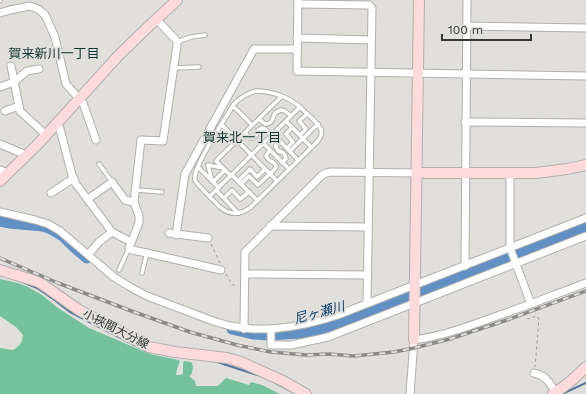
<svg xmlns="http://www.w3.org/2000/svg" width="586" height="394" font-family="'Work Sans','Noto Sans JP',sans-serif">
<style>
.forest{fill:#73c29d}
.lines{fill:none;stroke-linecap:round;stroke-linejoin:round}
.stream{stroke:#54759a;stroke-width:2}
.river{stroke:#6190c5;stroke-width:11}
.lane-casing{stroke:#b0afab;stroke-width:5.5}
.street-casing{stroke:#b0afab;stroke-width:9}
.secondary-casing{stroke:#b0afab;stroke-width:12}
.path{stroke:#9a9996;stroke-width:1;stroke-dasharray:3 3;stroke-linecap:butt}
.lane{stroke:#fff;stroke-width:3.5}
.street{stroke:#fff;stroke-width:7}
.secondary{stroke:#fddbdd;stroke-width:10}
.rail-casing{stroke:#8b8a88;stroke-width:3.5}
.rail{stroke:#e0dfdb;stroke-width:2;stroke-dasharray:6;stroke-linecap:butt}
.labels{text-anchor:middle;stroke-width:4;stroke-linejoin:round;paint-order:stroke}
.street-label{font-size:12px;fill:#363635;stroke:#e0dfdb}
.neighbourhood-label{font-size:13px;fill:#143735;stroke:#e0dfdb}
.water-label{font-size:13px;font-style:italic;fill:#04396a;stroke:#e0dfdb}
</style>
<rect width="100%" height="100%" fill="#e0dfdb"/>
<path class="forest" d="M 0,279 L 18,283 L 28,287 L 42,295 L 58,308 L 89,328 L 150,354 L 178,360 L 180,361 L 177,369 L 176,375 L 180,375 L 183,374 L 183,364 L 184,361 L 191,362 C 194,366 193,370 191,375 L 189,376 L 195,381 L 196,386 L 218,386 L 226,378 L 249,385 L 251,382 L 262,385 L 280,394 L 0,394 L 0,348 L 13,350 C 20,346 22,343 23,335 L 16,327 L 0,316 Z"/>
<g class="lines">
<g class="stream">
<polyline points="25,283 37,288 53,299 70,312 146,351"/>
<polyline points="214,361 257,375"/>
<polyline points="276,383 296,394"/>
<polyline points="562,394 586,383"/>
</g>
<g class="river">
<polyline points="0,221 9,223 43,226 53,230 63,236 74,247 87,258"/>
<polyline points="232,329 253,334 268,335 300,333 320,329 352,318 586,228"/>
</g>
<g class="lane-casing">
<g id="lane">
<polyline points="0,1 0,0"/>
<polyline points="177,42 191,37 205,35"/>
<polyline points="174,68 199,67"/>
<path d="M 256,91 C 271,91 289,97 300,107 C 304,111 308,115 312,118 C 320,127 326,131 317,142 L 251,207 C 240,215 231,216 220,207 C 215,202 198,186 195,180 C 191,169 227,116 234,104 C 240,98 248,93 256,91 Z"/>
<polyline points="233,106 252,125"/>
<path d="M 259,119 L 265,124 C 273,124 272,119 275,113 L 281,110 L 285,111 L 291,116"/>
<polyline points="286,121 311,147"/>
<polyline points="221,124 277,181"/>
<polyline points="245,133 250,138 253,138 256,136 258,130 262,128 265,129 272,135"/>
<polyline points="273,134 298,160"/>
<polyline points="300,135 306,129 299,121 307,114"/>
<polyline points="280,141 276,145 276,147 278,151 282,152 285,155 286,159 282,163"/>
<polyline points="263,143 289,169"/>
<polyline points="287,148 293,142 286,134 292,128"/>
<polyline points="290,151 318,124"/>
<polyline points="99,164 112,182"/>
<polyline points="198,167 219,188"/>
<polyline points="232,175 257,200"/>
<polyline points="231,176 216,161 281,97"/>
<polyline points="212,181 208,165 223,168"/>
<polyline points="238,181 250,169 257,177 265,169"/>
<polyline points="213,182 225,170"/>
<path d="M 241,184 L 249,176 L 258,185 L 275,169 L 276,166 C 275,162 272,162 269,160 L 266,156 L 267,154 L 270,150"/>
<polyline points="136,190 162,192"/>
<polyline points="216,190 238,213"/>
<polyline points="210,196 300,107"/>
<polyline points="224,198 232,190 240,199 249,192"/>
<polyline points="119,270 129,248"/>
<polyline points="142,273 147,253"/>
</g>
</g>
<g class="street-casing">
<g id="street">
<polyline points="298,0 297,71 586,76"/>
<polyline points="298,4 369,5 372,8 367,303"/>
<polyline points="0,13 10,10 30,6 38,9 45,15 55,37 66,84 83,103 96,140"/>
<polyline points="156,19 176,40 177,42 177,45 163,141 141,140 134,202 139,216 139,223 129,248 132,250 147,253 221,270"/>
<polyline points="466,26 586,28"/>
<polyline points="297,38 371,40"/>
<polyline points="11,66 20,111 46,135"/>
<polyline points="0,87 14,82 27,71 39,69"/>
<polyline points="5,111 19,106"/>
<polyline points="465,122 586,123"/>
<polyline points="56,125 60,129 72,175 76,184 112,232 131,242"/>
<polyline points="0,144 26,155"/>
<polyline points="0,170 8,173"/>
<polyline points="510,173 510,248 531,304"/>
<polyline points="51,193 74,178"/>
<polyline points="88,199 112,182 125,200 134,202"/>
<polyline points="0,212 35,220 48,224 60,231 114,277 130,287 147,296 213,321 230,326 252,329 271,329"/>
<path d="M 586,218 L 338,315 C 315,323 296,327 271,329 L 271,345 L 291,345 L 328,337 L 586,236"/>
<polyline points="270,226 368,227"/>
<polyline points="169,233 208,238"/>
<polyline points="176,235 185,174 254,49 297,49"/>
<polyline points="88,255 99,242 112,232"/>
<polyline points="465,266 467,0"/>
<polyline points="245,274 367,275"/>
<polyline points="244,329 245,252 322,175 326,173 331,172 417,173"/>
<path d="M 534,373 C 547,376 550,383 556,394"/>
<path d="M 410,394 L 414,340 C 443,336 470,326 497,316 C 527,306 556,294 586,283"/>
</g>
</g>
<g class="secondary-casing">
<g id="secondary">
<polyline points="417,173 536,173 567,169 586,165"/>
<polyline points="0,181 39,143 119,55 149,26 177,0"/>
<polyline points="0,270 39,282 79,310 149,347 175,352 227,358 241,362 283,381 306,394"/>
<polyline points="414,340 419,0"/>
<polyline points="553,394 570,382 586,367"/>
</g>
</g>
<g class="path">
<polyline points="211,244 220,263"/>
<polyline points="226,274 232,284 233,285 238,286"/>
<polyline points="524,313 528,319 537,316 539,319 535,367"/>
</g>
<use href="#lane" class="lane"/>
<use href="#street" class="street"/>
<use href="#secondary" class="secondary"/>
<g class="rail-casing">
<polyline id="rail" points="0,258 58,283 134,312 190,332 237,345 271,352 306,355 329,354 354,356 394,352 414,348 450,339 504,321 586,291"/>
</g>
<use href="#rail" class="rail"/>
</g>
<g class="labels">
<g class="street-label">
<text transform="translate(116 329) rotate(27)" y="4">小挾間大分線</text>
</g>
<g class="neighbourhood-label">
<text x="54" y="58">賀来新川一丁目</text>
<text x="242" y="142">賀来北一丁目</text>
</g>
<g class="water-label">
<text transform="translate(319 312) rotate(-15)" y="5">尼ヶ瀬川</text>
</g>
</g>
<path d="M442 34v6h89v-6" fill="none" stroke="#363635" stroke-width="2"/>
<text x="448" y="34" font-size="12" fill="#363635" stroke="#e0dfdb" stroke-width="3" paint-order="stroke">100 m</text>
</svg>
